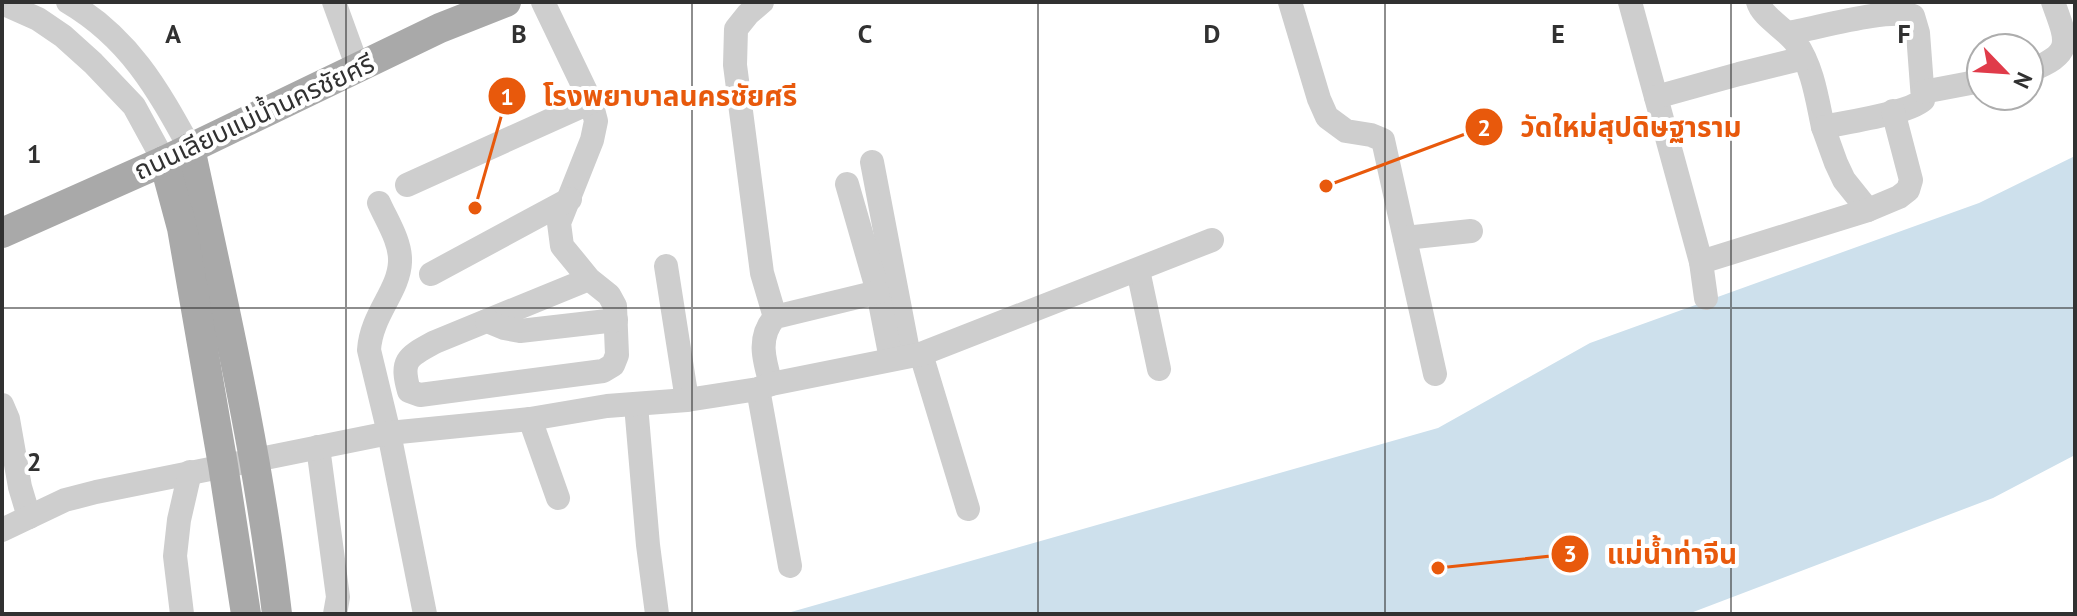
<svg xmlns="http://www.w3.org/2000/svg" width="2077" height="616" font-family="'PT Sans','Noto Sans Thai',sans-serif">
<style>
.water{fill:#cde0ec}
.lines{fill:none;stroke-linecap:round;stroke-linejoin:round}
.minor{stroke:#cecece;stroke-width:24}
.major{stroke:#a9a9a9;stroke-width:30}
.grid{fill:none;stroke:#313131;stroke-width:2;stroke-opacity:0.55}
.labels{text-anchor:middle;stroke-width:8;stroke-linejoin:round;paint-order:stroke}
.street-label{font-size:26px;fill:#313131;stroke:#fff}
.grid-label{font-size:26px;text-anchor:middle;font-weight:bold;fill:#313131;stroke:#fff;stroke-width:8;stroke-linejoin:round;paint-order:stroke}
.leader{fill:none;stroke:#e8590c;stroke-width:3}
.callout-dot{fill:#e8590c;stroke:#fff;stroke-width:3}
.mark-label{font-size:24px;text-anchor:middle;font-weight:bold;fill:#fff}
.callout-label{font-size:28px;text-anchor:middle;font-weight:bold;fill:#e8590c;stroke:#fff;stroke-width:8;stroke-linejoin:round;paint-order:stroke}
</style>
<rect width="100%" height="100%" fill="#fff"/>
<polygon class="water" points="2075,156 2075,455 1993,498 1688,614 784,614 1438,428 1590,343 1979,203"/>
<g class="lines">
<g class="minor">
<path d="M 68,2 C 129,38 157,88 190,148"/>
<polyline points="334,2 358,68"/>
<path d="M 543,2 L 591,102 L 596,121 L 592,140 L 559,223 L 562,246 L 589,279 L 609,295 L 615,306 L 617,355 L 613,365 L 603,371 L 420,395 L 409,391 C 400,359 408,357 435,342 L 589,279"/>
<polyline points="762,2 748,14 736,29 735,65 762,273 775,317"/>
<polyline points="1290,2 1319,99 1327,117 1346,131 1371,135 1383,140 1435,374"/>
<polyline points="1630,2 1701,262 1706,298"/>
<path d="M 1758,2 C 1762,17 1786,29 1796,43 C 1813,68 1817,99 1823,127 C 1846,122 1907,114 1923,100 L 1918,33 L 1913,16 C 1888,7 1818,28 1788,33"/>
<polyline points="2,3 38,19 63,36 93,63 134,106 164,161"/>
<path d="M 2029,71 C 2074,53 2068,43 2053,2"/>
<polyline points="1923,92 1981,81"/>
<polyline points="1656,97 1739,74 1804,58"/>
<polyline points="1823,127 1836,163 1844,180 1868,210"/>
<polyline points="872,162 909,356"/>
<polyline points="847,184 878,292 891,359"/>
<polyline points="407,185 591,102"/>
<path d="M 379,203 C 387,221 401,242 400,262 C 399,291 371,315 369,350 L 389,433 L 425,614"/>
<polyline points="1405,238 1471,231"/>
<polyline points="1701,262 1868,210 1899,197 1908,190 1911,180 1893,111"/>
<polyline points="666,266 687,400"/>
<polyline points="1138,270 1159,369"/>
<polyline points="431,274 570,199"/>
<polyline points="487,321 504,328 520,331 616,320"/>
<polyline points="921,354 968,509"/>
<path d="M 771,384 C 764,360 757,337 775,317 L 878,292"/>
<polyline points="758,389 790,566"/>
<polyline points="2,405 8,419 20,487 29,517"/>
<polyline points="636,405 648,545 657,614"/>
<polyline points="530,419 558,498"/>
<polyline points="318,447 338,597 335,614"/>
<polyline points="2,530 65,500 96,492 389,433 530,419 607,406 687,400 758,389 771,384 921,354 1212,240"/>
<polyline points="182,614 175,556 179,520 190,472"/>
</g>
<g class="major">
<path d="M 190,148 C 223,302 259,457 277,614"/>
<polyline points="164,161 182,228 223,465 246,614"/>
<polyline points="2,233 164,161 440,28 506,2"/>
</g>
</g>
<path class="grid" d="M 346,2 L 346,614M 692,2 L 692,614M 1038,2 L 1038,614M 1385,2 L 1385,614M 1731,2 L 1731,614M 2,308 L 2075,308"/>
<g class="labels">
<g class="street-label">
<text transform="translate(254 117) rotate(-25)" y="9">ถนนเลียบแม่น้ำนครชัยศรี</text>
</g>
</g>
<g class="grid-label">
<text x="173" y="43">A</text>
<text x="519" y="43">B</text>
<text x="865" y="43">C</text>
<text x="1212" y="43">D</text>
<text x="1558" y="43">E</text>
<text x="1904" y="43">F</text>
<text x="34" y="163">1</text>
<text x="34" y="471">2</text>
</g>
<path class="leader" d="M475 208L507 96M1326 186L1484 127M1438 568L1570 554"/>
<g class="callout-dot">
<circle cx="475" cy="208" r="8"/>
<circle cx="1326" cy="186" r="8"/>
<circle cx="1438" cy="568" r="8"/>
<circle cx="507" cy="96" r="20"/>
<circle cx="1484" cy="127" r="20"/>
<circle cx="1570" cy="554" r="20"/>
</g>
<g class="mark-label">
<text x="507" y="105">1</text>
<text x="1484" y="136">2</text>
<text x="1570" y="562">3</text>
</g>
<g class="callout-label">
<text x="670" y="106">โรงพยาบาลนครชัยศรี</text>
<text x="1631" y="137">วัดใหม่สุปดิษฐาราม</text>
<text x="1672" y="564">แม่น้ำท่าจีน</text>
</g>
<rect width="2077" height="616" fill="none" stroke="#313131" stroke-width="8"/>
<g transform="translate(2005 72) rotate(115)"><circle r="38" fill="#ffffff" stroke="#adadad" stroke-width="2"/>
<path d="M0-6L14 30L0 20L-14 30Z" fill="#e03b4a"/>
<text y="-12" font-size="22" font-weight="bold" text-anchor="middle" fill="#313131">N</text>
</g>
</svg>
